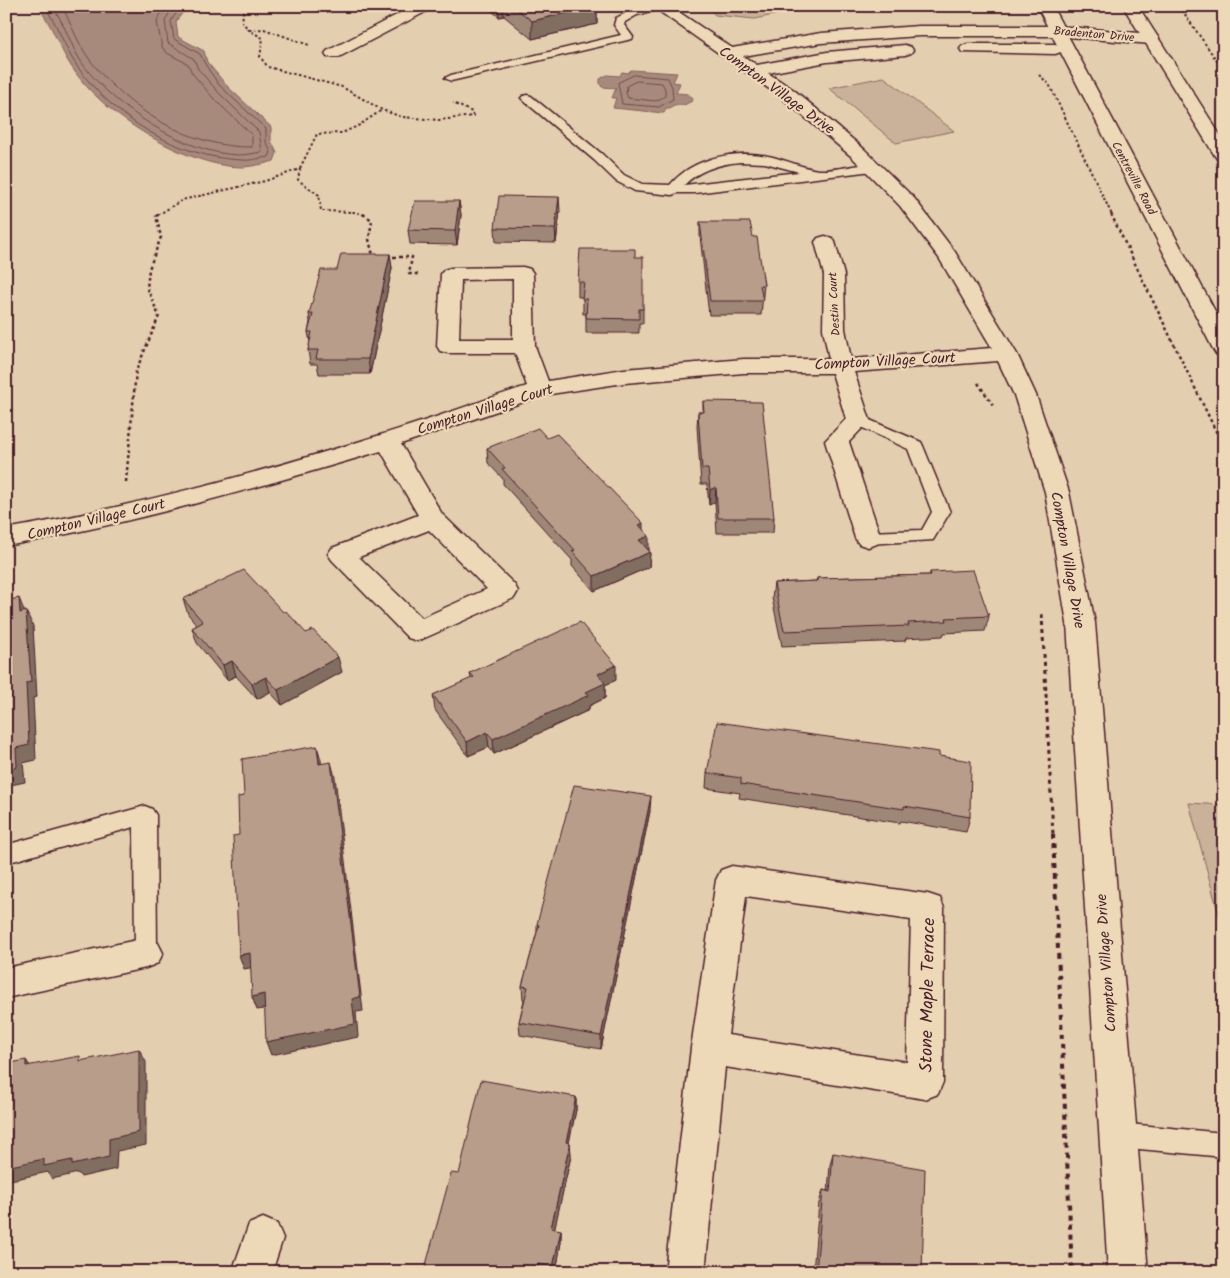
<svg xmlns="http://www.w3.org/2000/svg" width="1230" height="1278" font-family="Kalam,sans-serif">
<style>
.green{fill:#cab199;stroke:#8a6862}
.water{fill:#a88a7c;stroke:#825f5c}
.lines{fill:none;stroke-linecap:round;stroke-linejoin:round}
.shore{stroke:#704a4b;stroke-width:1}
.lane-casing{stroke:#4a1f2b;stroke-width:3}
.street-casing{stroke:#4a1f2b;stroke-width:3}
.highway-casing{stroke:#4a1f2b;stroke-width:3}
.path-far3{stroke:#4a1f2b;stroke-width:2;stroke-dasharray:2.5 2.5;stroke-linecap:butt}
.path-far2{stroke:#4a1f2b;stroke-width:2.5;stroke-dasharray:3 3;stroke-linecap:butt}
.path-far1{stroke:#4a1f2b;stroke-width:3;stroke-dasharray:4 4;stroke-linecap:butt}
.path{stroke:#4a1f2b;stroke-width:4;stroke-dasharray:5 5;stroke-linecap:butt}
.lane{fill:#edd9b7;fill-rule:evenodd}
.street{fill:#edd9b7;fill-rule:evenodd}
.highway{fill:#edd9b7;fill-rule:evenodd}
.wall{fill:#9e8777;stroke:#4a1f2b}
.shaded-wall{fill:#816e61;stroke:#4a1f2b}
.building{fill:#b89d8a;stroke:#4a1f2b}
.labels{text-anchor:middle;stroke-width:4.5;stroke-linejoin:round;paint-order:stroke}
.far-street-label{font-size:12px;fill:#4a1f2b;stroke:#edd9b7}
.street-label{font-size:15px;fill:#4a1f2b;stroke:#edd9b7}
.near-street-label{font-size:18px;fill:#4a1f2b;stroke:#edd9b7}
</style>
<rect width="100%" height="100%" fill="#e3ceaf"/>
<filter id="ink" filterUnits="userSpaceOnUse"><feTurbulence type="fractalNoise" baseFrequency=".02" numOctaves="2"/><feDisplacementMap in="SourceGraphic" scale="10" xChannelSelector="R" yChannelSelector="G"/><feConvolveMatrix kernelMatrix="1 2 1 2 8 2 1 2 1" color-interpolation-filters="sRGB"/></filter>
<g filter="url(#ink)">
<g class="green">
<polygon points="707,6 800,6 801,9 755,19 715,15"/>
<polygon points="884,77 954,131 896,143 829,88"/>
<polygon points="1189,803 1224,805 1224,934"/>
</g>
<g class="water">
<path d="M 37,6 L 187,6 L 176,22 L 178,37 L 204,51 L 207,62 L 228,87 L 271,127 L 271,141 L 277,153 L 274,161 C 264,164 254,166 244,167 C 188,168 103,115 73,69 C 59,49 53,25 37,6 Z"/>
<polygon points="631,70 677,73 673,82 680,83 676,93 688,94 693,98 692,101 684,105 673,105 671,108 666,108 664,113 613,108 616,98 612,98 616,88 602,87 600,84 600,79 607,75 620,76 622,72 628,73"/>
</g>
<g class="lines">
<g class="shore">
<path d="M 44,6 C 58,24 64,47 77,66 C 113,118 179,158 242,160 C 251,161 260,158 269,157 L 271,152 L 266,142 L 266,129 L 219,85 L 205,64 L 200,54 L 174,39 L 171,21 L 181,6"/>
<path d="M 52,6 C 65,23 70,45 82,63 C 112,106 185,154 239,155 C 247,155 255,153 262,152 L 259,132 L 220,94 L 198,69 L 194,59 L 168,43 L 165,21 L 173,6"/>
<path d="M 62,6 C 71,24 78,44 90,60 C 127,109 190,148 252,147 L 252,135 L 214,99 L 192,73 L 188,64 L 167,53 L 162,47 L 157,22 L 164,6"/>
<polygon points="634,75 668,78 672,87 673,99 659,107 622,104 618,83"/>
<polygon points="637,81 662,83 665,89 665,96 656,101 628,98 626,93 627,86"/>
</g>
<g class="lane-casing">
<g id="lane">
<polygon points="650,6 665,7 664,9 637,15 625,22 624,25 633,37 632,39 451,81 445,78 451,75 621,35 614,25 616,18 630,11"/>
<path d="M 527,95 L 531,96 L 602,154 L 624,175 L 642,184 L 670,185 C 694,156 738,149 773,157 C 788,161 804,168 818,170 C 831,171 858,165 872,163 L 878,167 L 872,171 L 695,193 L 677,193 L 672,195 L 635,191 L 616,181 L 594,160 L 523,100 L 521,98 L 523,96 ZM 740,162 L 765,163 L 799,172 L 684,185 C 699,170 718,164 740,162 Z"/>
<polygon points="858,415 921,442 923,446 950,512 933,540 868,544 862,542 859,538 862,534 868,532 922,530 932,512 908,449 852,423 850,420 852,417"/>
<polygon points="145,806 152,809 156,815 157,953 154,960 146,963 138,960 135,953 134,827 6,863 6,845"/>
<polygon points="1118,1123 1224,1133 1224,1157 1118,1147 1109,1144 1105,1135 1109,1126"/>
</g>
</g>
<g class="street-casing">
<g id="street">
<polygon points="414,6 433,6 431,9 339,57 327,57 325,54 327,51"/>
<path d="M 652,6 L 670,6 L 732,48 L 821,33 L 919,26 L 1057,26 L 1151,34 L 1157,36 L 1159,39 L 1157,42 L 1151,44 L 1057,36 L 919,36 L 821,43 L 743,56 L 757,65 L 827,52 L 905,45 L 911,47 L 913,50 L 911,53 L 905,55 L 827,62 L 768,73 L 794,90 L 864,149 L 914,198 L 955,252 L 1017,354 L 1036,395 L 1069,492 L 1095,623 L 1148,1272 L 1108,1272 L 1067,623 L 1045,492 L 1014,395 L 998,361 L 854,372 L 870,420 L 849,442 L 881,538 L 877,544 L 868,547 L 859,544 L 855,538 L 825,441 L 846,419 L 832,373 L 744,373 L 624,383 L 544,395 L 401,444 L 442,514 L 514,584 L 518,591 L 514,598 L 418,641 L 408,638 L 332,560 L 328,554 L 332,548 L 418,515 L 381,451 C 257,488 133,523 6,546 L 6,529 C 132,507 255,474 377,436 C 427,421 477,402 527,386 L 515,353 L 448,353 L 440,351 L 437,346 L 441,274 L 444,270 L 451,268 L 523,267 L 530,269 L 533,273 L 535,346 L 548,381 L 624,369 L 744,359 L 829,359 L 823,329 L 824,275 L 815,242 L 818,238 L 825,236 L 832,238 L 835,242 L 844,275 L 845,329 L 851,359 L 992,348 L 939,258 L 900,206 L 852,157 L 782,98 ZM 513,279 L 513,339 L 459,339 L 461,280 ZM 429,530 L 487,589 L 422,618 L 359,557 Z"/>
<polygon points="968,44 1055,44 1061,46 1063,49 1061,52 1055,54 962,52 960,49 962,46"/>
<path d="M 732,866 L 928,894 L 940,898 L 944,908 L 943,1082 L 938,1094 L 925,1099 L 725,1067 L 705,1272 L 665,1272 L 691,1048 L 716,880 L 721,870 ZM 746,896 L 911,920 L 907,1062 L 728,1035 Z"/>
<polygon points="146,938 158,943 163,953 158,963 146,968 6,998 6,968"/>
<polygon points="263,1218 277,1224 283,1238 272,1272 232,1272 249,1224"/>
</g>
</g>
<g class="highway-casing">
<g id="highway">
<polygon points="1037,6 1052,6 1224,328 1224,356 1216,354 1213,349"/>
<polygon points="1123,6 1138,6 1224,141 1224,161 1218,160 1215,156"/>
</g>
</g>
<g class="path-far3">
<polyline points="244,6 242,22 250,31 263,38 260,57 268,67 342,87 382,110 402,117 439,120 473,116 472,112 453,103"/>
<polyline points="1179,6 1224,71"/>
<polyline points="249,30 264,29 309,45"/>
<polyline points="1039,75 1049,84 1112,215"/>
<polyline points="300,168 317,134 342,133 358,126 382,110"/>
<polyline points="158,215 182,200 265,181 300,169 298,180 319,195 321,211 354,212 365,215"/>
</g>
<g class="path-far2">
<polyline points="363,214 372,220 369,239 372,252 378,255"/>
<polyline points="1111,214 1224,448"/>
<polyline points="387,257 412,257 409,274 420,274"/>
<polyline points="978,383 993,405"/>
<polyline points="126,482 136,371 159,316 147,288 149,269 161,237 156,216 160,214"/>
</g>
<polyline class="path-far1" points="1042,614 1053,835"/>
<polyline class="path" points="1053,834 1072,1272"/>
<use href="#lane" class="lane"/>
<use href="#street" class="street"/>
<use href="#highway" class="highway"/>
</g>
<g class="wall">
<polygon points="486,6 597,6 597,24 532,39 504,16 499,17"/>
<polygon points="459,201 461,215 457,245 410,244 408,230"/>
<polygon points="560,211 556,243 496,242 495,228"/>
<polygon points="700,222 753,237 764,285 761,315 709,315 700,236"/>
<polygon points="390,254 392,268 370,374 319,374 317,364 310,364 308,350 310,342 308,332 310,322 309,314 337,270"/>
<polygon points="635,257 643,309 643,323 639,323 639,333 586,333 586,314 583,314 583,297 578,297 578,282"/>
<polygon points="703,401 774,518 773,533 717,533 715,502 709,505 707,484 701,484 697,426 698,412 703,412"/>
<polygon points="547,438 643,530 649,551 650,552 649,567 594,591 572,566 572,560 503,484 503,479 488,463 487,448"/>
<polygon points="930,572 989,616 985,631 944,633 943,636 906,638 905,641 782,646 772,598 774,583 816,581 817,578 930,575"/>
<polygon points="183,599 283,612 342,672 282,705 270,692 257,699 236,676 227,680 197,643 192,628 197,625 188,614"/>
<polygon points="470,673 616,680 605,685 605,698 589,706 589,710 494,754 489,747 468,756 435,710 433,695 471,679"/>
<polygon points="939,756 970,817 966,832 901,821 900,823 739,798 740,793 706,788 707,773"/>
<polygon points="650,811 601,1049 520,1035 519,1022 524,1000 523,999 522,986 537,932 537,924"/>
<polygon points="576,1097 576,1110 569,1143 570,1143 571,1156 554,1229 561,1230 561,1242 556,1272 424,1272 459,1174"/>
<polygon points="833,1153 922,1272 813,1272 819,1203 823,1190 828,1191 830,1165"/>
</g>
<g class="shaded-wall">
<polygon points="498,6 503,6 504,16 499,17"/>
<polygon points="597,6 597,24 532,39 532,21"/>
<polygon points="559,197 560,211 556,243 555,229"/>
<polygon points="459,201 461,215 457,245 455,231"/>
<polygon points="390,254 392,268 370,374 368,359"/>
<polygon points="716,487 715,502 709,505 710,490"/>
<polygon points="643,523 643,538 639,525"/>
<polygon points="649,536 649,551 639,540"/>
<polygon points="650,552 649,567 594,591 594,576"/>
<polygon points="19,598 25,613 20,613"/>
<polygon points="26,611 33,626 37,697 33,698 36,760 23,763 25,782 6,786 6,770 16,748 26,683"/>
<polygon points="338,657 342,672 282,705 278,690"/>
<polygon points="232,661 236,676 227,680 223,665"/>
<polygon points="616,665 616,680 605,685 605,698 589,706 589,710 494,754 493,739 586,692 598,674"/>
<polygon points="266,677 270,692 257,699 252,684"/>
<polygon points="487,732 489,747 468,756 467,742"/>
<polygon points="317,746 321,760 323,779 319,764"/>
<polygon points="331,762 335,777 363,1011 356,1012 358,1037 271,1055 266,1042"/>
<polygon points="651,796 650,811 601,1049 601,1036"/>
<polygon points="250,953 255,967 244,969 239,955"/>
<polygon points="264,994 269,1008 257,1010 252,997"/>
<polygon points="139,1049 146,1062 146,1145 117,1151 116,1169 81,1177 78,1173 52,1179 48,1172 6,1181 6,1167 109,1139"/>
<polygon points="26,1060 35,1073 26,1066"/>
<polygon points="576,1097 576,1110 566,1155 566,1142"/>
<polygon points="570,1143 571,1156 552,1240 551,1228"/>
<polygon points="561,1230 561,1242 556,1272 554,1272 553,1267"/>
<polygon points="538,1264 539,1272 536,1272"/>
</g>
<g class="building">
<polygon points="513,6 596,6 532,21"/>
<polygon points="499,196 559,197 555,229 495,228"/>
<polygon points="415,201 459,201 455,231 408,230"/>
<polygon points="700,222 750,222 753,237 757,237 764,285 760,285 763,301 710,301"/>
<polygon points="580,249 635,249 635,257 643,257 643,309 639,309 639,319 586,318 587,299 582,299 584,282 578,282"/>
<polygon points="341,254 390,254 368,359 316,359 318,350 308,350 312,332 308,332 313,314 309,314 321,270 337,270"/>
<polygon points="703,401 762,402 774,518 718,518 716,487 710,490 708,469 702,469 698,412 704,412"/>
<polygon points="538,428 547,438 557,434 643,523 639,525 649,536 639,540 650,552 594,576 572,551 575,550 502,469 505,468 487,448"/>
<polygon points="244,570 283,612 286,611 306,633 313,630 338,657 278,690 266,677 252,684 232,661 223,665 192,628 203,622 183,599"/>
<polygon points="973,570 989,616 946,618 947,621 908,623 909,626 784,631 774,583 817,581 817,578 931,575 930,572"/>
<polygon points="19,598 20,613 26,611 31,682 26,683 29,745 16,748 17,767 6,770 6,601"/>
<polygon points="580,622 616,665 598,674 605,683 586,692 589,695 493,739 487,732 467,742 433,695 474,677 470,673"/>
<polygon points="717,722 939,752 939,756 971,761 970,817 904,806 904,809 741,784 741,778 707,773"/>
<polygon points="317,746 319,764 331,762 360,997 352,999 355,1024 266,1042 264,994 252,997 250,953 239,955 233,836 239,835 238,797 244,796 242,759"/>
<polygon points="574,785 651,796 601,1036 519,1022 528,987 522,986 539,925 537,924"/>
<polygon points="139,1049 139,1132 109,1139 109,1157 72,1165 72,1160 44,1166 44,1159 6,1167 6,1064 26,1060 26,1066 80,1056 80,1061"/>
<polygon points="481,1080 576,1097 566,1142 570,1143 551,1228 561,1230 553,1267 538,1264 536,1272 424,1272 451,1173 459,1174"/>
<polygon points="833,1153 925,1169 922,1272 816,1272 823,1190 830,1192"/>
</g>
</g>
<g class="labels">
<g class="far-street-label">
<text transform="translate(1094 34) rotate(5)" y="4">Bradenton Drive</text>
<text transform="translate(1134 178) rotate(62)" y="4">Centreville Road</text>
<text transform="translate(834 304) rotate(-93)" y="4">Destin Court</text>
</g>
<g class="street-label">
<text transform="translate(777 90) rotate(36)" y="5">Compton Village Drive</text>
<text transform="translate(885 361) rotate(-3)" y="5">Compton Village Court</text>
<text transform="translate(485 409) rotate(-17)" y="5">Compton Village Court</text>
<text transform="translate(96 519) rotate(-13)" y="5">Compton Village Court</text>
<text transform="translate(1068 560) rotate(80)" y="5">Compton Village Drive</text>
<text transform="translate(1106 963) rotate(-94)" y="5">Compton Village Drive</text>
</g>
<g class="near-street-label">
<text transform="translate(927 995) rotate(-89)" y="6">Stone Maple Terrace</text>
</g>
</g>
<rect width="1230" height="1278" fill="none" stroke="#edd9b7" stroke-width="25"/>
<rect x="12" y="12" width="1205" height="1253" fill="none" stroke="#4a1f2b" stroke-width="2" filter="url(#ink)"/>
</svg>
